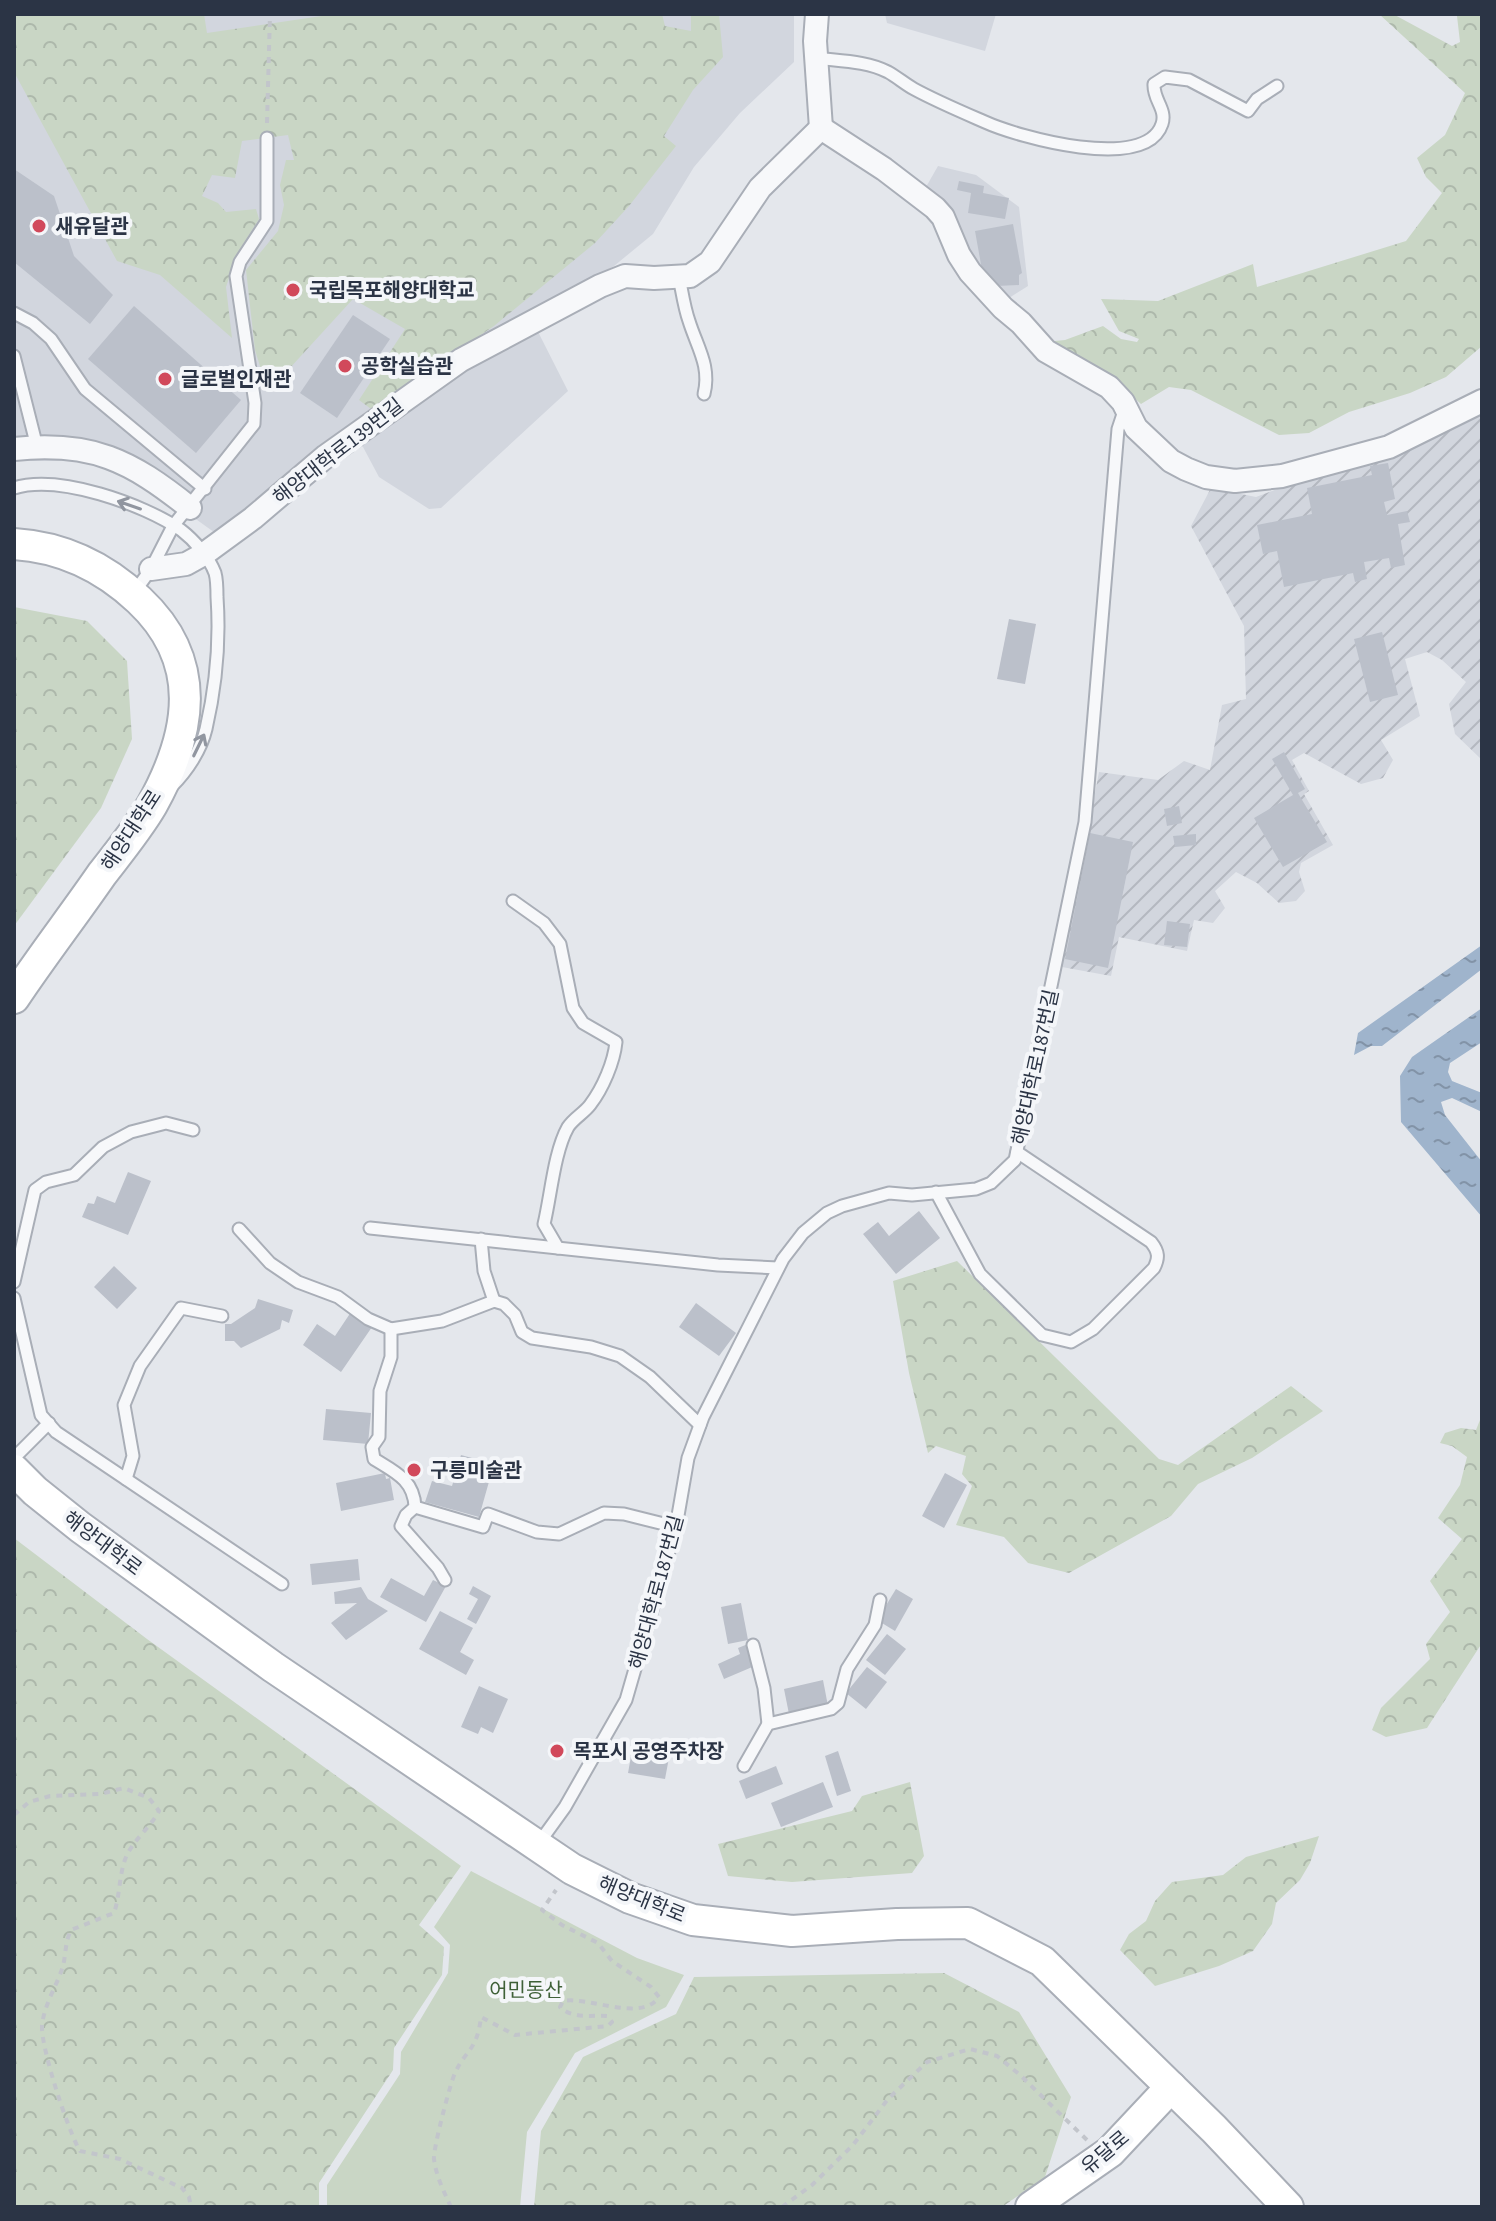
<svg xmlns="http://www.w3.org/2000/svg" width="1496" height="2221" font-family="'Source Sans 3','Noto Sans KR',sans-serif">
<style>
.built{fill:#d2d6de}
.industrial{fill:url(#industrial-furrows)}
.green{fill:#c9d6c5}
.forest{fill:url(#forest-crowns)}
.water{fill:url(#water-ripples)}
.building{fill:#bbc0ca}
.lines{fill:none;stroke-linecap:round;stroke-linejoin:round}
.lane-casing{stroke:#a9aeb7;stroke-width:15}
.street-casing{stroke:#a9aeb7;stroke-width:26}
.secondary-casing{stroke:#a9aeb7;stroke-width:34}
.path{stroke:#c2c5cb;stroke-width:4;stroke-dasharray:6 6;stroke-linecap:butt}
.lane{stroke:#f7f8fa;stroke-width:11}
.street{stroke:#f7f8fa;stroke-width:22}
.secondary{stroke:#fff;stroke-width:30}
.oneway{stroke:#9196a0}
.poi-dot{fill:#d1495b;stroke:#f4f6f9;stroke-width:3}
.labels{text-anchor:middle;stroke-width:8;stroke-linejoin:round;paint-order:stroke}
.poi-label{font-size:20px;font-weight:bold;fill:#2b3445;stroke:#f4f6f9;text-anchor:start}
.street-label{font-size:20px;fill:#2b3445;stroke:#f4f6f9}
.park-label{font-size:20px;fill:#3f6138;stroke:#f4f6f9}
</style>
<defs>
<pattern id="industrial-furrows" width="10" height="10" patternUnits="userSpaceOnUse" patternTransform="scale(2)"><rect width="10" height="10" fill="#d2d6de"/><path d="M-1 1l2-2M0 10L10 0M9 11l2-2" fill="none" stroke="#b4b8c0"/></pattern>
<pattern id="forest-crowns" width="20" height="18" patternUnits="userSpaceOnUse" patternTransform="scale(2)"><rect width="20" height="18" fill="#c9d6c5"/><path d="M2 6a3 3 0 1 1 6 0M12 15a3 3 0 1 1 6 0" fill="none" stroke="#adb8ab"/></pattern>
<pattern id="water-ripples" width="26" height="14" patternUnits="userSpaceOnUse" patternTransform="scale(2)"><rect width="26" height="14" fill="#9fb4cc"/><path d="M2 4q2-2 4 0t4 0M15 11q2-2 4 0t4 0" fill="none" stroke="#8293a7"/></pattern>
</defs>
<rect width="100%" height="100%" fill="#e4e7ec"/>
<g class="built">
<polygon points="14,14 794,14 794,62 740,113 694,167 653,234 614,266 529,314 568,391 441,508 429,509 379,477 363,447 342,433 218,535 154,489 104,461 14,461"/>
<polygon points="885,14 996,14 985,51 887,23"/>
<polygon points="938,166 976,175 1019,207 1028,286 1009,298 976,269 922,194"/>
</g>
<polygon class="industrial" points="1482,414 1482,760 1455,734 1449,704 1466,682 1442,660 1427,652 1405,659 1420,716 1381,740 1393,760 1383,778 1361,784 1304,753 1292,760 1309,791 1304,794 1333,845 1301,863 1299,872 1305,891 1296,901 1279,903 1257,883 1236,872 1215,891 1225,908 1213,923 1194,920 1187,951 1119,937 1111,976 1062,967 1099,772 1158,780 1184,761 1210,770 1222,705 1246,699 1244,626 1191,526 1211,488 1256,497 1469,417"/>
<polygon class="green" points="471,1871 637,1958 684,1975 666,2007 575,2053 527,2132 520,2207 327,2207 327,2185 400,2074 401,2052 448,1973 450,1945 434,1927"/>
<g class="forest">
<polygon points="14,14 204,14 207,33 335,14 662,14 665,26 691,31 691,14 719,14 723,57 693,90 664,136 676,146 629,206 595,243 494,326 371,409 359,400 405,329 353,299 268,392 255,350 246,270 278,231 284,205 280,185 286,160 294,160 288,135 242,141 235,178 212,175 202,196 218,203 226,212 256,209 259,219 237,254 226,287 232,338 160,275 117,261 14,72"/>
<polygon points="1379,14 1393,14 1452,46 1460,42 1457,16 1454,14 1482,14 1482,346 1446,377 1410,393 1349,412 1309,433 1279,435 1191,390 1169,387 1141,404 1123,388 1045,342 1065,340 1103,326 1121,339 1137,342 1139,339 1119,331 1101,299 1158,301 1253,264 1257,287 1406,241 1442,193 1426,177 1417,158 1445,135 1465,93"/>
<polygon points="14,607 87,621 127,661 132,739 101,808 14,926"/>
<polygon points="957,1261 1159,1459 1178,1465 1291,1386 1323,1411 1252,1458 1198,1484 1171,1516 1069,1573 1028,1563 1004,1537 956,1525 972,1486 962,1474 966,1456 936,1446 928,1453 909,1373 893,1281"/>
<polygon points="1482,1415 1482,1643 1427,1728 1386,1737 1372,1730 1381,1708 1430,1659 1426,1644 1450,1612 1430,1581 1462,1539 1438,1518 1460,1485 1467,1457 1452,1446 1440,1443 1445,1433 1461,1428 1476,1430"/>
<polygon points="14,1538 147,1639 461,1866 419,1925 444,1947 442,1975 394,2048 393,2070 319,2183 319,2207 14,2207"/>
<polygon points="910,1782 924,1856 912,1873 792,1882 728,1876 718,1844 852,1811 862,1796"/>
<polygon points="1319,1836 1310,1863 1300,1880 1276,1903 1272,1924 1253,1951 1219,1966 1155,1986 1120,1950 1129,1934 1146,1921 1155,1901 1172,1882 1223,1875 1246,1857"/>
<polygon points="944,1973 1019,2012 1071,2097 1045,2177 1002,2207 534,2207 541,2131 583,2057 676,2014 694,1977"/>
</g>
<g class="water">
<polygon points="1482,945 1482,969 1382,1046 1371,1046 1354,1055 1358,1033"/>
<polygon points="1482,1008 1482,1042 1450,1063 1448,1072 1452,1081 1482,1093 1482,1112 1452,1098 1441,1102 1445,1115 1482,1162 1482,1217 1401,1122 1400,1076 1412,1057"/>
</g>
<g class="building">
<polygon points="14,169 54,196 74,256 113,295 90,324 14,262"/>
<polygon points="959,181 984,186 983,193 1009,198 1005,219 968,213 971,193 957,190"/>
<polygon points="1013,224 1022,273 1019,275 1019,285 996,286 982,270 975,231"/>
<polygon points="134,306 241,400 196,453 88,359"/>
<polygon points="353,315 390,339 337,418 300,393"/>
<polygon points="1388,463 1395,499 1384,502 1387,515 1407,511 1410,522 1398,524 1405,565 1391,568 1389,558 1364,562 1367,579 1355,582 1353,573 1284,587 1277,551 1263,554 1257,525 1312,514 1307,488 1372,475 1370,466"/>
<polygon points="1009,619 1036,624 1025,684 997,679"/>
<polygon points="1382,632 1398,695 1370,702 1354,639"/>
<polygon points="1284,752 1305,789 1298,793 1327,842 1283,867 1254,818 1293,795 1272,759"/>
<polygon points="1179,806 1182,823 1167,826 1164,809"/>
<polygon points="1090,833 1133,842 1108,968 1065,959"/>
<polygon points="1196,834 1196,845 1175,847 1173,836"/>
<polygon points="1167,921 1190,924 1187,947 1164,945"/>
<polygon points="128,1172 151,1181 128,1235 82,1217 88,1203 94,1204 97,1196 115,1203"/>
<polygon points="919,1211 940,1238 896,1274 863,1234 878,1222 889,1236"/>
<polygon points="114,1266 137,1288 117,1309 94,1287"/>
<polygon points="258,1299 293,1310 289,1323 282,1320 280,1329 241,1348 234,1341 225,1341 225,1324 231,1324 255,1308"/>
<polygon points="696,1303 736,1333 719,1356 679,1327"/>
<polygon points="351,1312 372,1327 341,1372 303,1345 317,1324 335,1336"/>
<polygon points="326,1409 371,1413 368,1444 323,1440"/>
<polygon points="461,1455 494,1464 479,1517 425,1502 432,1481 452,1486"/>
<polygon points="385,1473 386,1479 390,1478 394,1500 341,1511 336,1483"/>
<polygon points="945,1473 967,1485 944,1528 922,1516"/>
<polygon points="358,1559 360,1580 312,1585 310,1564"/>
<polygon points="391,1578 424,1596 433,1580 446,1586 426,1622 380,1597"/>
<polygon points="473,1586 491,1596 476,1624 467,1619 478,1599 469,1594"/>
<polygon points="361,1587 368,1599 388,1611 346,1640 331,1623 357,1603 335,1604 334,1592"/>
<polygon points="896,1589 913,1599 895,1631 877,1620"/>
<polygon points="741,1603 748,1640 728,1644 721,1607"/>
<polygon points="440,1611 473,1628 460,1652 474,1660 466,1675 419,1649"/>
<polygon points="887,1634 906,1649 885,1675 866,1660"/>
<polygon points="748,1644 757,1665 724,1679 718,1664 740,1654 738,1648"/>
<polygon points="867,1667 887,1682 866,1709 846,1693"/>
<polygon points="823,1680 828,1706 789,1714 784,1689"/>
<polygon points="479,1686 508,1699 493,1733 481,1727 478,1734 461,1727"/>
<polygon points="634,1740 671,1747 665,1779 628,1773"/>
<polygon points="838,1751 851,1791 837,1796 825,1756"/>
<polygon points="776,1766 783,1784 746,1799 739,1781"/>
<polygon points="823,1782 833,1807 781,1827 771,1803"/>
</g>
<g class="lines">
<g class="lane-casing">
<g id="lane">
<path d="M 816,58 C 840,61 867,61 888,72 C 897,77 905,84 914,89 C 936,101 962,112 985,122 C 1018,137 1146,173 1162,124 C 1167,109 1153,100 1154,84 L 1165,77 L 1189,80 L 1248,111 L 1257,99 L 1277,86"/>
<path d="M 679,277 C 682,291 684,307 689,321 C 697,347 711,366 704,394"/>
<polyline points="14,313 33,323 51,339 85,389 205,489"/>
<polyline points="14,356 37,447"/>
<path d="M 14,488 C 59,474 143,504 181,530 C 194,540 209,557 215,573 C 217,580 217,589 217,597 C 220,640 216,686 206,729 C 201,750 187,771 172,786"/>
<polyline points="133,594 151,569 173,526 254,424 255,403 236,276 240,262 267,221 267,138"/>
<path d="M 513,901 L 544,923 L 560,944 L 573,1008 L 583,1023 L 616,1042 C 614,1062 603,1088 590,1105 C 584,1113 574,1118 568,1127 C 554,1152 551,1195 544,1224 L 558,1248"/>
<path d="M 936,1192 L 980,1274 L 1042,1335 L 1071,1342 L 1093,1329 L 1154,1268 C 1159,1258 1159,1252 1151,1242 L 1017,1152"/>
<polyline points="370,1228 718,1265 778,1268"/>
<polyline points="239,1229 270,1263 298,1282 338,1297 368,1319 391,1329 442,1321 494,1301 504,1304 515,1315 522,1332 532,1338 591,1347 620,1356 650,1377 700,1425"/>
<polyline points="481,1239 484,1271 494,1301"/>
<polyline points="14,1282 35,1190 46,1182 74,1175 103,1147 131,1132 166,1123 193,1130"/>
<polyline points="14,1298 41,1415 56,1432 282,1584"/>
<path d="M 391,1329 L 391,1357 L 380,1391 L 379,1437 L 372,1447 L 374,1459 C 395,1472 414,1480 415,1507 L 406,1515 L 401,1526 L 438,1568 L 445,1580"/>
<polyline points="14,1458 49,1423"/>
<polyline points="126,1479 133,1456 124,1405 140,1366 181,1308 222,1316"/>
<polyline points="415,1507 483,1527 488,1514 537,1532 559,1534 604,1513 624,1514 676,1527"/>
<polyline points="753,1645 764,1688 768,1724"/>
<polyline points="744,1766 768,1724 831,1709 838,1703 847,1669 875,1625 880,1600"/>
<polyline points="539,1843 565,1807 626,1700 676,1527 688,1458 703,1417 783,1259 803,1233 827,1213 842,1206 889,1193 912,1195 976,1189 991,1183 1015,1160 1085,822 1118,429 1125,408"/>
</g>
</g>
<g class="street-casing">
<g id="street">
<polyline points="817,14 815,41 821,128"/>
<polyline points="821,128 884,169 935,208 943,217 959,255 970,272 1003,308 1021,323 1046,351 1109,387 1123,402 1136,428 1171,461 1186,469 1206,477 1235,481 1282,476 1389,447 1482,401"/>
<path d="M 14,449 C 92,441 130,460 190,508"/>
<polyline points="151,569 186,564 204,554 253,518 326,456 461,360 600,286 625,276 654,278 690,276 710,262 760,188 821,128"/>
</g>
</g>
<g class="secondary-casing">
<g id="secondary">
<path d="M 14,544 C 62,547 104,567 139,600 C 204,661 192,733 152,805 C 138,829 119,852 102,874 C 73,916 42,956 14,998"/>
<polyline points="14,1470 35,1491 80,1527 273,1667 572,1869 630,1898 693,1920 792,1931 897,1924 968,1923 1042,1961 1214,2129 1288,2207"/>
<polyline points="1031,2207 1110,2152 1171,2087"/>
</g>
</g>
<g class="path">
<polyline points="267,123 270,14"/>
<path d="M 14,1815 L 29,1802 L 50,1796 L 100,1794 L 124,1788 L 149,1798 L 159,1811 C 150,1828 134,1839 126,1857 C 119,1874 120,1896 114,1913 L 71,1930 C 65,1942 66,1954 63,1966 C 57,1986 44,2004 42,2026 C 41,2048 68,2131 80,2151 L 120,2159 L 182,2188 L 189,2197 L 191,2207"/>
<path d="M 451,2207 C 444,2192 436,2176 434,2159 C 433,2149 450,2084 455,2073 C 466,2049 477,2051 481,2017 L 515,2035 L 608,2026 L 612,2022 L 607,2016 C 591,2015 572,2019 560,2007 L 563,2001 C 589,1996 641,2023 659,1997 L 651,1987 L 612,1961 L 598,1943 L 562,1925 L 542,1910 L 556,1890"/>
<polyline points="782,2207 812,2185 853,2145 888,2099 927,2062 970,2049 997,2056 1020,2075 1087,2140"/>
</g>
<use href="#lane" class="lane"/>
<use href="#street" class="street"/>
<use href="#secondary" class="secondary"/>
</g>
<defs><path id="oneway-shaft" d="M-6 0H5M1.5-3L5.5 0L1.5 3" fill="none" stroke-width="1.6" stroke-linecap="round" stroke-linejoin="round" transform="scale(2)"/></defs>
<g class="oneway">
<use href="#oneway-shaft" transform="translate(129 505) rotate(-161)"/>
<use href="#oneway-shaft" transform="translate(199 745) rotate(-64)"/>
</g>
<g class="poi-dot">
<circle cx="39" cy="226" r="8"/>
<circle cx="293" cy="290" r="8"/>
<circle cx="345" cy="366" r="8"/>
<circle cx="165" cy="379" r="8"/>
<circle cx="414" cy="1470" r="8"/>
<circle cx="557" cy="1751" r="8"/>
</g>
<g class="labels">
<g class="poi-label">
<text x="55" y="233">새유달관</text>
<text x="309" y="297">국립목포해양대학교</text>
<text x="361" y="373">공학실습관</text>
<text x="181" y="386">글로벌인재관</text>
<text x="430" y="1477">구릉미술관</text>
<text x="573" y="1758">목포시 공영주차장</text>
</g>
<g class="street-label">
<text transform="translate(338 451) rotate(-38)" y="7">해양대학로139번길</text>
<text transform="translate(131 830) rotate(-57)" y="7">해양대학로</text>
<text transform="translate(1035 1067) rotate(-78)" y="7">해양대학로187번길</text>
<text transform="translate(103 1543) rotate(37)" y="7">해양대학로</text>
<text transform="translate(656 1592) rotate(-75)" y="7">해양대학로187번길</text>
<text transform="translate(642 1899) rotate(22)" y="7">해양대학로</text>
<text transform="translate(1105 2152) rotate(-40)" y="7">유달로</text>
</g>
<g class="park-label">
<text x="526" y="1997">어민동산</text>
</g>
</g>
<rect width="1496" height="2221" fill="none" stroke="#2b3445" stroke-width="32"/>
</svg>
